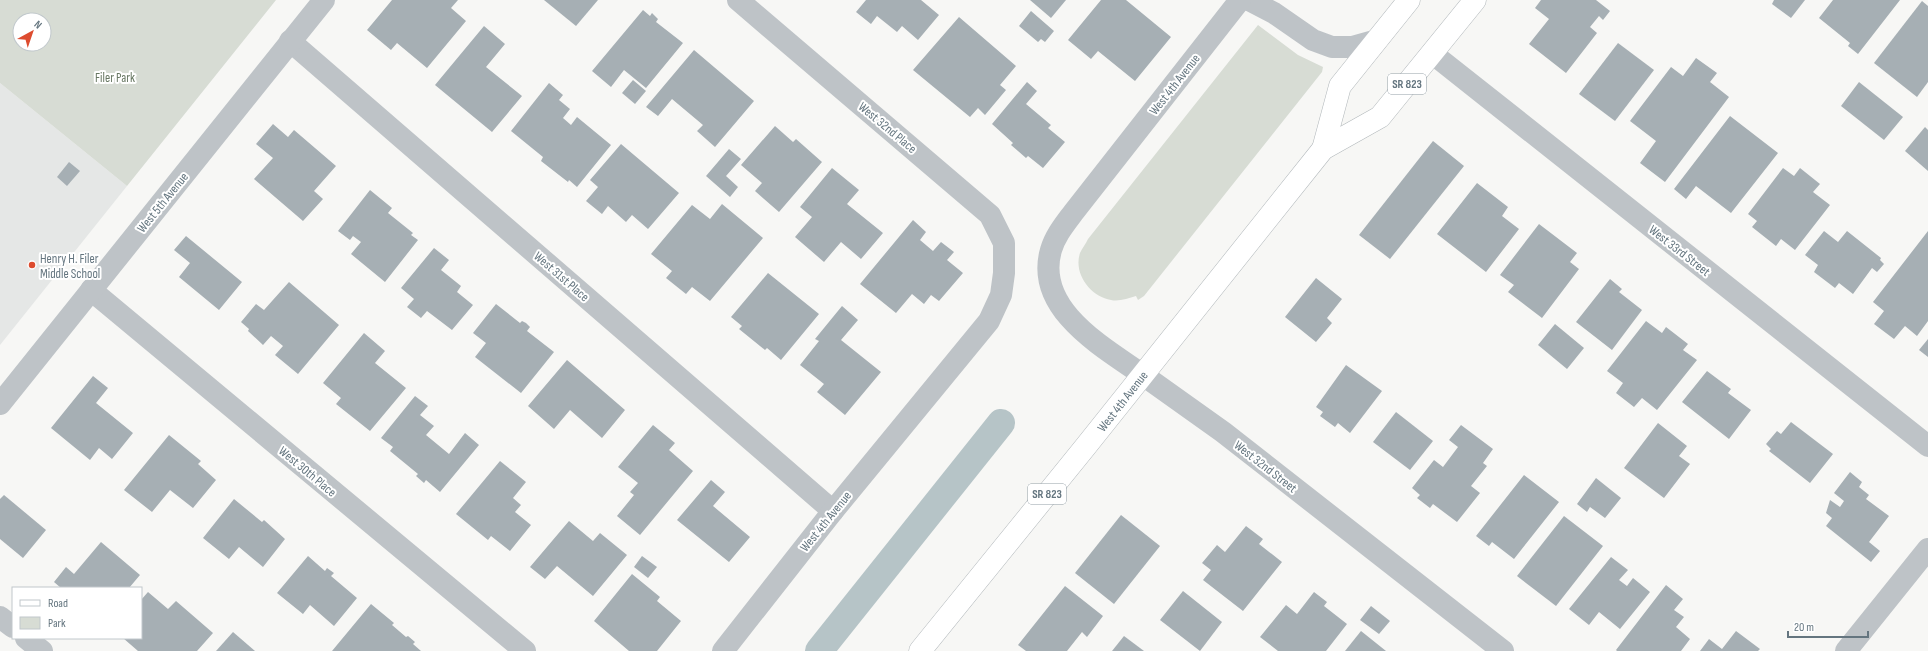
<svg xmlns="http://www.w3.org/2000/svg" width="1928" height="651" font-family="'Sofia Sans Condensed',sans-serif">
<style>
.built{fill:#e5e7e6}
.green{fill:#d7dcd4;fill-rule:evenodd}
.lines{fill:none;stroke-linecap:round;stroke-linejoin:round}
.canal{stroke:#b6c4c7;stroke-width:28}
.building{fill:#a6afb4}
.primary-casing{stroke:#b2b8bb;stroke-width:23}
.minor{stroke:#bec3c7;stroke-width:22}
.tertiary{stroke:#bec3c7;stroke-width:22}
.primary{stroke:#fff;stroke-width:22}
.poi-dot{fill:#dd4c2f;stroke:#fff;stroke-width:1.5}
.labels{text-anchor:middle;stroke-width:4;stroke-linejoin:round;paint-order:stroke}
.shield{fill:#fff;stroke:#929ea5;stroke-width:1}
.shield-label{font-size:12px;font-weight:bold;fill:#64757f}
.park-label{font-size:13px;fill:#677762;stroke:#fff}
.street-label{font-size:13px;fill:#64757f;stroke:#fff}
.poi-label{font-size:13px;fill:#64757f;stroke:#fff;text-anchor:start}
</style>
<rect width="100%" height="100%" fill="#f7f7f5"/>
<polygon class="built" points="0,83 127,186 0,345"/>
<g class="green">
<path d="M 0,0 L 276,0 L 127,186 L 0,83 ZM 20,20 L 44,20 L 44,44 L 20,44 Z"/>
<path d="M 1258,25 L 1298,55 L 1323,67 L 1322,72 L 1144,296 L 1138,300 L 1136,296 C 1128,298 1119,302 1111,300 C 1091,297 1073,274 1080,253 C 1082,248 1086,244 1088,239 Z"/>
</g>
<g class="lines">
<polyline class="canal" points="819,651 1001,423"/>
</g>
<g class="building">
<polygon points="392,0 458,0 451,8 466,21 427,68 397,43 391,50 367,30"/>
<polygon points="544,0 598,0 576,26"/>
<polygon points="866,0 921,0 939,15 918,40 902,26 897,32 877,16 871,24 856,12"/>
<polygon points="1030,0 1066,0 1051,18"/>
<polygon points="1101,0 1126,0 1171,37 1135,81 1098,51 1091,59 1068,40"/>
<polygon points="1541,0 1596,0 1610,11 1603,20 1599,16 1590,27 1597,33 1566,73 1529,44 1549,19 1535,8"/>
<polygon points="1774,0 1805,0 1791,18 1772,4"/>
<polygon points="1833,0 1900,0 1858,54 1848,46 1850,43 1819,18"/>
<polygon points="1922,1 1928,6 1928,82 1917,97 1874,63"/>
<polygon points="643,10 650,16 652,13 658,19 656,22 683,43 646,88 624,70 611,87 592,71"/>
<polygon points="1031,11 1054,31 1045,42 1041,39 1038,42 1019,26"/>
<polygon points="959,17 1016,66 1000,85 1006,90 985,115 978,108 970,117 913,70"/>
<polygon points="484,26 505,44 486,67 522,96 492,132 435,85"/>
<polygon points="1618,43 1654,70 1615,121 1579,94"/>
<polygon points="694,50 754,101 715,147 697,131 703,125 672,99 658,116 646,107"/>
<polygon points="1696,58 1717,73 1710,82 1729,97 1665,182 1640,163 1656,141 1630,121 1671,67 1683,76"/>
<polygon points="633,80 646,91 635,104 622,93"/>
<polygon points="1027,82 1037,91 1026,104 1051,125 1048,128 1065,142 1043,168 1028,156 1026,158 1011,145 1013,143 992,124"/>
<polygon points="1859,82 1903,117 1884,140 1841,106"/>
<polygon points="549,83 563,95 559,100 570,109 563,118 571,125 577,117 611,145 577,187 569,180 568,182 541,161 543,157 511,131"/>
<polygon points="1730,116 1778,153 1731,213 1696,186 1686,199 1674,189"/>
<polygon points="273,124 288,137 294,130 336,166 314,191 323,199 303,221 254,179 273,158 256,144"/>
<polygon points="775,126 793,142 796,139 822,162 779,212 755,191 762,183 741,165"/>
<polygon points="1925,127 1928,130 1928,171 1905,151"/>
<polygon points="1433,141 1464,166 1390,259 1359,235"/>
<polygon points="621,144 679,193 648,229 632,215 626,222 608,206 602,214 586,201 598,187 590,180"/>
<polygon points="729,149 741,159 726,176 738,187 730,197 706,176"/>
<polygon points="69,162 80,171 67,186 57,177"/>
<polygon points="832,168 859,190 847,204 883,233 861,259 841,242 824,262 795,237 812,217 800,207"/>
<polygon points="1783,168 1794,176 1800,168 1820,184 1813,192 1830,205 1795,250 1781,239 1776,246 1752,227 1757,221 1748,214"/>
<polygon points="1477,183 1508,207 1502,216 1519,229 1486,272 1437,234"/>
<polygon points="370,190 392,208 388,213 413,233 411,235 418,240 385,282 351,254 361,242 353,236 350,240 338,231"/>
<polygon points="722,204 763,238 710,301 692,287 686,294 666,278 672,271 651,254 692,205 710,219"/>
<polygon points="913,220 926,232 920,240 933,251 941,242 954,252 947,260 963,273 939,301 931,295 924,304 912,294 896,313 860,284"/>
<polygon points="1539,224 1577,253 1570,262 1579,269 1542,318 1508,292 1514,285 1500,275"/>
<polygon points="1824,231 1838,242 1847,231 1881,258 1880,260 1884,264 1877,272 1872,268 1853,294 1839,283 1835,288 1814,272 1818,265 1805,255"/>
<polygon points="1928,231 1928,321 1917,336 1905,326 1894,339 1874,324 1884,311 1873,302"/>
<polygon points="186,236 242,282 219,310 179,277 190,263 174,250"/>
<polygon points="434,248 449,260 441,270 461,286 457,292 473,305 452,330 427,311 421,318 407,307 414,299 401,288"/>
<polygon points="768,273 819,314 781,360 767,348 765,350 739,329 742,326 731,317"/>
<polygon points="1316,278 1342,299 1327,318 1332,323 1316,342 1285,317"/>
<polygon points="1610,279 1622,289 1619,292 1642,310 1612,350 1576,322"/>
<polygon points="289,282 339,325 298,374 275,355 283,346 271,336 263,345 248,331 249,329 241,322 256,304 264,310"/>
<polygon points="496,304 520,323 522,321 526,323 530,327 527,331 554,352 521,393 475,357 486,343 473,333"/>
<polygon points="842,306 858,320 841,340 881,372 845,415 817,392 824,384 800,365 819,341 815,339"/>
<polygon points="1646,321 1662,333 1666,327 1688,344 1683,350 1697,360 1657,410 1642,398 1634,407 1616,393 1623,383 1607,371"/>
<polygon points="1555,324 1584,348 1567,369 1538,345"/>
<polygon points="364,333 385,351 375,363 406,388 370,431 336,404 341,398 323,383"/>
<polygon points="1928,339 1928,357 1919,350"/>
<polygon points="567,360 625,410 602,438 570,410 554,429 528,406"/>
<polygon points="1346,365 1382,391 1350,433 1338,423 1335,427 1320,416 1323,412 1316,407"/>
<polygon points="1707,371 1731,389 1728,393 1751,410 1729,439 1682,402"/>
<polygon points="93,376 108,388 96,403 133,433 112,459 99,448 90,460 51,428"/>
<polygon points="415,396 428,406 420,415 434,426 426,435 449,454 465,433 479,445 440,492 426,480 424,483 416,476 418,474 390,451 393,447 381,438"/>
<polygon points="1396,412 1433,441 1410,470 1373,442"/>
<polygon points="1791,422 1833,454 1810,483 1769,451 1771,449 1766,444 1777,431 1781,434"/>
<polygon points="1658,423 1687,446 1679,456 1690,464 1664,498 1624,468"/>
<polygon points="653,425 675,443 669,450 693,471 640,535 617,516 634,495 630,492 638,483 618,467"/>
<polygon points="1461,425 1493,449 1483,463 1487,466 1471,486 1480,493 1457,522 1433,504 1430,508 1417,498 1420,495 1412,488 1434,460 1443,467 1458,447 1449,440"/>
<polygon points="169,435 201,461 198,464 216,480 193,508 170,490 152,512 124,490"/>
<polygon points="500,461 526,482 513,498 521,505 515,512 531,525 510,551 491,536 488,540 456,514"/>
<polygon points="1850,472 1862,482 1859,487 1869,495 1866,499 1889,516 1869,542 1880,551 1871,562 1826,526 1832,518 1826,513 1830,500 1840,507 1844,501 1834,493"/>
<polygon points="1524,475 1559,502 1514,559 1492,542 1489,546 1476,536"/>
<polygon points="1596,478 1621,498 1605,518 1590,507 1587,512 1577,504"/>
<polygon points="711,480 725,492 713,506 750,537 729,562 677,520"/>
<polygon points="4,495 46,530 23,558 0,539 0,499"/>
<polygon points="234,499 262,522 264,520 285,539 263,567 239,547 229,559 203,538"/>
<polygon points="1121,515 1160,546 1114,604 1075,573"/>
<polygon points="1564,516 1603,546 1556,606 1517,576"/>
<polygon points="569,521 593,541 600,533 627,555 593,596 557,566 545,579 530,567"/>
<polygon points="1246,526 1263,539 1259,544 1282,562 1243,611 1203,580 1211,570 1202,563 1217,545 1225,552"/>
<polygon points="101,542 140,575 129,588 61,588 54,582 66,567 74,574"/>
<polygon points="308,556 325,571 327,568 334,573 331,576 357,598 334,626 310,605 303,614 277,593"/>
<polygon points="642,556 657,567 648,578 634,567"/>
<polygon points="1611,557 1628,570 1619,580 1627,586 1633,578 1650,592 1620,629 1599,612 1589,625 1569,609"/>
<polygon points="632,574 660,597 657,601 681,621 657,651 629,651 594,621"/>
<polygon points="1666,585 1683,599 1674,610 1684,617 1676,627 1690,639 1681,651 1617,651 1616,650"/>
<polygon points="1065,586 1103,616 1087,637 1082,632 1067,651 1026,651 1018,645"/>
<polygon points="1183,591 1222,622 1200,651 1160,620"/>
<polygon points="148,592 168,609 176,601 213,633 197,651 138,651 123,638 141,638 141,600"/>
<polygon points="1314,592 1327,602 1324,606 1347,624 1326,651 1278,651 1260,637 1286,605 1297,614"/>
<polygon points="371,604 394,623 392,625 406,637 408,636 415,642 413,644 421,651 332,651"/>
<polygon points="1371,606 1390,621 1379,634 1360,620"/>
<polygon points="1361,631 1386,651 1345,651"/>
<polygon points="1736,631 1760,649 1758,651 1700,651 1709,639 1722,649"/>
<polygon points="233,632 255,651 216,651"/>
<polygon points="1124,636 1144,651 1112,651"/>
</g>
<g class="lines">
<g class="primary-casing">
<g id="primary">
<polyline points="1323,149 1340,86 1409,0"/>
<polyline points="920,651 1086,446 1323,149 1380,117 1475,0"/>
</g>
</g>
<g class="minor">
<polyline points="1249,0 1274,13 1313,40 1332,47 1352,47 1377,40"/>
<polyline points="290,41 833,511"/>
<polyline points="1433,54 1928,446"/>
<polyline points="91,290 525,651"/>
<path d="M 1143,375 C 1103,347 1034,309 1051,250 C 1055,236 1064,225 1073,213 L 1240,0"/>
<polyline points="0,404 324,0"/>
<polyline points="0,617 13,627"/>
<polyline points="26,638 42,651"/>
<polyline points="723,651 833,511 989,321 1001,295 1004,273 1004,243 990,215 738,0"/>
<polyline points="1846,651 1928,549"/>
</g>
<polyline class="tertiary" points="1143,375 1223,432 1503,651"/>
<use href="#primary" class="primary"/>
</g>
<circle class="poi-dot" cx="32" cy="265" r="4"/>
<g class="labels">
<g class="shield">
<rect x="1388" y="74" width="38" height="20" rx="3"/>
<rect x="1028" y="484" width="38" height="20" rx="3"/>
</g>
<g class="shield-label">
<text x="1407" y="88">SR 823</text>
<text x="1047" y="498">SR 823</text>
</g>
<g class="park-label">
<text x="115" y="82">Filer Park</text>
</g>
<g class="street-label">
<text transform="translate(1174 84) rotate(-52)" y="5">West 4th Avenue</text>
<text transform="translate(888 127) rotate(40)" y="5">West 32nd Place</text>
<text transform="translate(162 202) rotate(-51)" y="5">West 5th Avenue</text>
<text transform="translate(1680 250) rotate(38)" y="5">West 33rd Street</text>
<text transform="translate(562 276) rotate(41)" y="5">West 31st Place</text>
<text transform="translate(1122 401) rotate(-52)" y="5">West 4th Avenue</text>
<text transform="translate(1266 466) rotate(38)" y="5">West 32nd Street</text>
<text transform="translate(308 471) rotate(40)" y="5">West 30th Place</text>
<text transform="translate(825 521) rotate(-51)" y="5">West 4th Avenue</text>
</g>
<g class="poi-label">
<text x="40" y="263">Henry H. Filer<tspan x="40" dy="15">Middle School</tspan></text>
</g>
</g>
<rect x="12" y="587" width="130" height="52" fill="#ffffff" stroke="#c1c8cc"/>
<rect x="20" y="600" width="20" height="6" fill="#ffffff" stroke="#c1c8cc"/>
<text x="48" y="607" font-size="12" fill="#64757f">Road</text>
<rect x="20" y="617" width="20" height="12" fill="#d7dcd4" stroke="#c1c8cc"/>
<text x="48" y="627" font-size="12" fill="#64757f">Park</text>
<g transform="translate(32 32) rotate(40)"><circle r="19" fill="#ffffff" stroke="#c1c8cc"/>
<path d="M0-3L7 15L0 10L-7 15Z" fill="#dd4c2f"/>
<text y="-6" font-size="11" font-weight="bold" text-anchor="middle" fill="#64757f">N</text>
</g>
<path d="M1788 631v6h80v-6" fill="none" stroke="#64757f" stroke-width="2"/>
<text x="1794" y="631" font-size="12" fill="#64757f" stroke="#ffffff" stroke-width="3" paint-order="stroke">20 m</text>
</svg>
